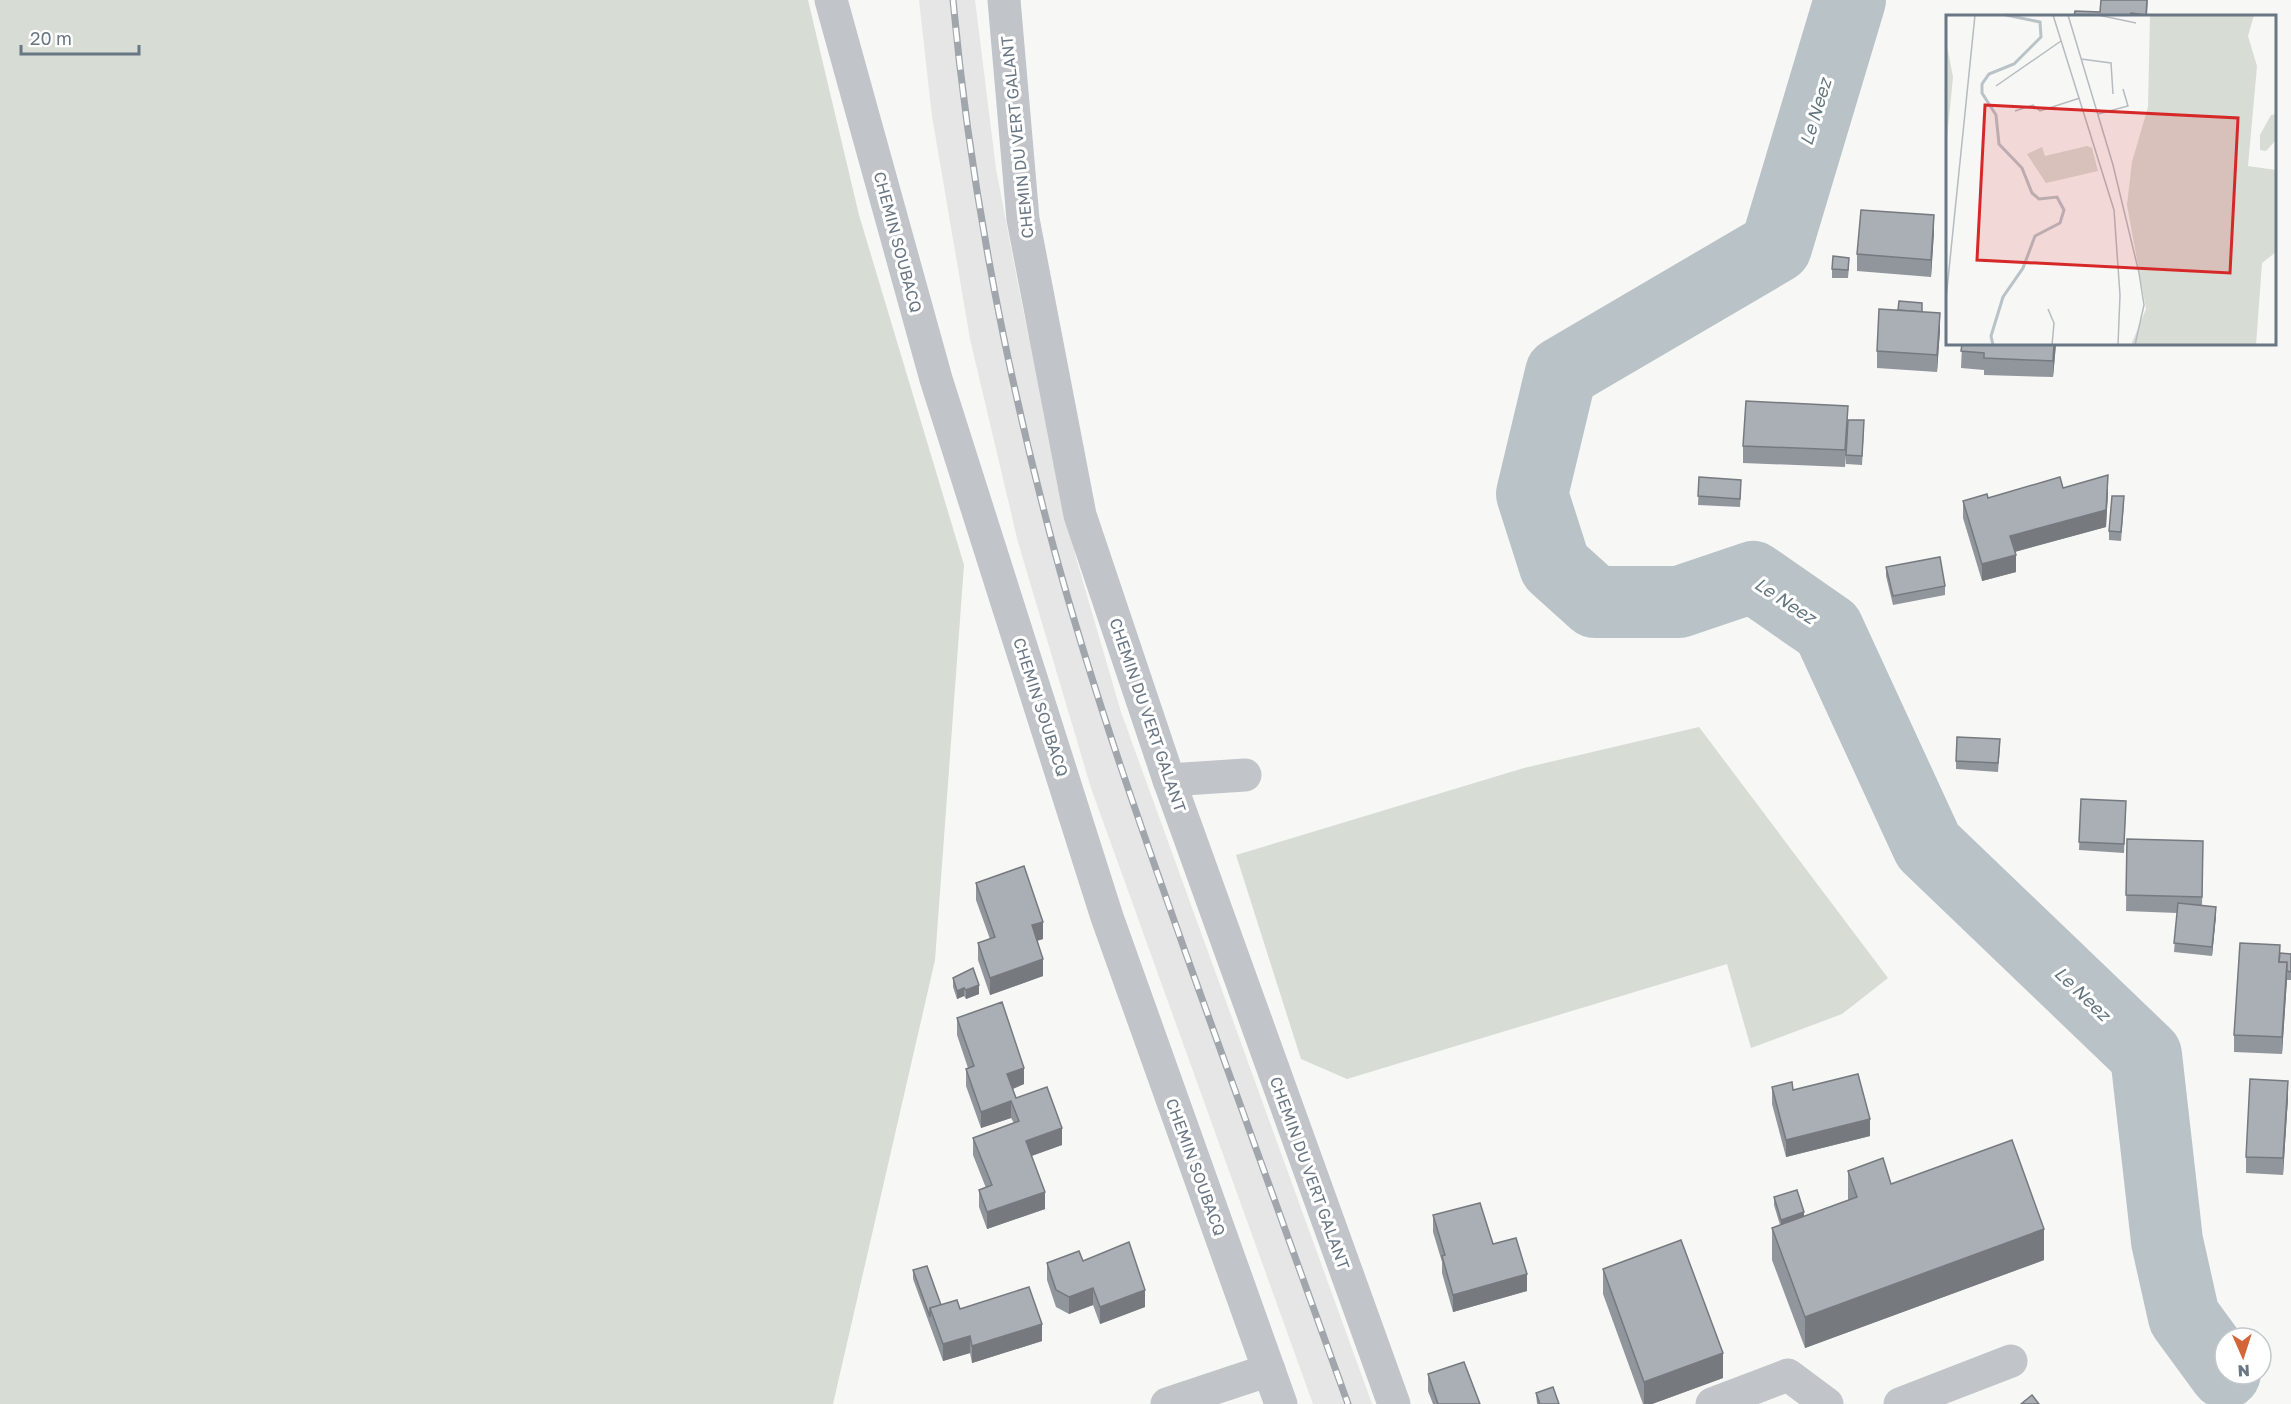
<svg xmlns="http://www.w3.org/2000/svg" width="2291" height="1404" font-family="'Golos Text',sans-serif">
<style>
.built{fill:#e5e6e5}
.green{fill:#d7dcd4}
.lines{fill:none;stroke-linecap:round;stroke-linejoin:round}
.river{stroke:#b9c3c7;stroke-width:72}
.minor{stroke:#c1c4c8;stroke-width:33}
.rail-casing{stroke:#a1a6ac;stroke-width:7}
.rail{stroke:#fff;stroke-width:4.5;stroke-dasharray:14;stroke-linecap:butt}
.wall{fill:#91969c}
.shaded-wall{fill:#767a7f}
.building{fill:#a9afb5;stroke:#767a7f;stroke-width:1.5}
.labels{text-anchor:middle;stroke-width:6;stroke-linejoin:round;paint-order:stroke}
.street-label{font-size:16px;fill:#697683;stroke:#fff}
.water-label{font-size:18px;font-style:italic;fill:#65777f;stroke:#fff}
.inset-river{fill:none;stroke:#b9c3c7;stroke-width:3}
.inset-road{fill:none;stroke:#b6bbc0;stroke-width:1.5}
.view{fill:#d62828;fill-opacity:0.15;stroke:#d62828;stroke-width:3}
.inset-edge{fill:none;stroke:#697683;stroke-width:3}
</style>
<rect width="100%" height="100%" fill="#f7f7f5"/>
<polygon class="built" points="919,0 975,0 996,169 1023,310 1076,558 1121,712 1372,1404 1313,1404 1091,788 1018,542 970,339 932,116"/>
<g class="green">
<polygon points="0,0 808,0 859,215 964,565 935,960 833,1404 0,1404"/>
<polygon points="1699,727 1888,978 1842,1014 1751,1048 1727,964 1347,1079 1301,1059 1236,855 1524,768"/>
</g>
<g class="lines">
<polyline class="river" points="1850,0 1776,247 1561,373 1532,494 1555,566 1595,602 1679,602 1753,577 1828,629 1928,846 2146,1055 2167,1241 2184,1317 2225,1373"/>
<g class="minor">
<polyline points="831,0 936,379 1107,917 1281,1404"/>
<polyline points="1004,0 1023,219 1080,515 1169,780 1394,1404"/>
<polyline points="1169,780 1245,775"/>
<polyline points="1167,1404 1269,1370"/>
<polyline points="1712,1404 1788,1375 1827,1404"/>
<polyline points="1900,1404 2011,1361"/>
</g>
<g class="rail-casing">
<path id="rail" d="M 953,0 C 970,185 1006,370 1054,549 C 1094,696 1145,839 1196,982 C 1247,1123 1297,1263 1348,1404"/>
</g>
<use href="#rail" class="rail"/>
</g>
<g class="wall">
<polygon points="2148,0 2147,16 2074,16 2100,12"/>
<polygon points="1934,232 1931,277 1857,271 1857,254"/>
<polygon points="1849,266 1848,278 1832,278 1832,269"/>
<polygon points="1898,310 1922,312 1940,330 1937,372 1877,368 1877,351"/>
<polygon points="1962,344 2056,344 2053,377 1984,375 1984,370 1961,368"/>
<polygon points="1848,420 1864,429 1862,465 1846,464 1846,456 1845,467 1743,463 1743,446"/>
<polygon points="1699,477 1741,489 1740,507 1698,505"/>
<polygon points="2063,488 2108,492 2106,527 2015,552 2016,572 1982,581 1963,518 1963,501"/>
<polygon points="2124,505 2121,541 2109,540 2109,531"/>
<polygon points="1886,567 1945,586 1945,595 1893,605 1886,576"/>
<polygon points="2000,747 1998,772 1956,769 1956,761"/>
<polygon points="2081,799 2126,809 2124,853 2079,850"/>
<polygon points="2127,839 2203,858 2202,906 2216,916 2212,956 2174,952 2177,913 2126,911"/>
<polygon points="976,883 1043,939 1037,941 1043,976 990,995 978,960 978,943 990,939 976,900"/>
<polygon points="2280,953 2291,954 2291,980 2287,980 2282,1054 2234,1052 2234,1035"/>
<polygon points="953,978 979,994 966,999 964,996 957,999 953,987"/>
<polygon points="957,1018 1024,1084 1013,1089 1016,1098 1062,1145 1031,1156 1045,1209 987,1229 979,1207 979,1190 986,1188 973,1155 973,1138 1014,1123 1011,1118 981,1128 966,1086 966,1069 968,1068 957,1035"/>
<polygon points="1772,1087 1793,1090 1870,1136 1786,1157 1772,1104"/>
<polygon points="2288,1098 2283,1175 2246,1173 2246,1157"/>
<polygon points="1848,1171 1891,1184 2044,1260 1805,1348 1772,1260 1772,1228 1780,1225 1774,1205 1774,1197 1804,1216 1848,1200"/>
<polygon points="1433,1215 1493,1244 1527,1291 1453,1312 1442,1273 1442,1262 1433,1232"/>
<polygon points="1083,1261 1145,1307 1100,1324 1093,1305 1069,1314 1056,1307 1047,1280 1047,1263"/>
<polygon points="1603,1269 1723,1378 1652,1404 1643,1404 1603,1294"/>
<polygon points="913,1270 941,1305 960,1309 1042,1341 972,1363 970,1353 943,1361 913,1279"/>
<polygon points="1428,1374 1480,1404 1433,1404 1428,1391"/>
<polygon points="1536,1393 1559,1404 1537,1404"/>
</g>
<g class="shaded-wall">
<polygon points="1934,215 1934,232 1931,277 1931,260"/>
<polygon points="1940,313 1940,330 1937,372 1937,355"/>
<polygon points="2054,344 2056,344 2053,377 2053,361"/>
<polygon points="2108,475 2108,492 2106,527 2010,553 2010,536"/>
<polygon points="2016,555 2016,572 1982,581 1982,564"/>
<polygon points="2216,907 2216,916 2212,956 2212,947"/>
<polygon points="1043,922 1043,939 1032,942 1032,925"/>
<polygon points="1043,959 1043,976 990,995 990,978"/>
<polygon points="2287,962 2287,979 2282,1054 2282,1037"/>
<polygon points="979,985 979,994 966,999 966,990"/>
<polygon points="964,988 964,996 957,999 957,991"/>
<polygon points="1024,1068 1024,1084 1007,1091 1007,1074"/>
<polygon points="2288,1081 2288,1098 2283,1175 2283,1158"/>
<polygon points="1011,1101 1011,1118 981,1128 981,1112"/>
<polygon points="1870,1119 1870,1136 1786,1157 1786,1140"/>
<polygon points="1062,1128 1062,1145 1026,1158 1026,1141"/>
<polygon points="1045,1192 1045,1209 987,1229 987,1212"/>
<polygon points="1804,1212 1804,1220 1781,1228 1781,1220"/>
<polygon points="2044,1229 2044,1260 1805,1348 1805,1317"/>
<polygon points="1527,1274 1527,1291 1453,1312 1453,1295"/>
<polygon points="1093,1288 1093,1305 1069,1314 1069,1297"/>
<polygon points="1145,1290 1145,1307 1100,1324 1100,1307"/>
<polygon points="1042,1324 1042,1341 972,1363 972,1346"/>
<polygon points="970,1336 970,1353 943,1361 943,1344"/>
<polygon points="1723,1353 1723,1378 1652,1404 1644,1404 1644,1382"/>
</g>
<g class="building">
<polygon points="2101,0 2147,0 2146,15 2131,13 2130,16 2074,16 2075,11 2100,12"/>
<polygon points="1861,210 1934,215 1931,260 1857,254"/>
<polygon points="1833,256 1849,258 1848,270 1832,269"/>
<polygon points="1899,301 1922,303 1922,312 1898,310"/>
<polygon points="1879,309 1940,313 1937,355 1877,351"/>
<polygon points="1962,344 2054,344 2053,361 1984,358 1984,353 1961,351"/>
<polygon points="1746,401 1848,406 1845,450 1743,446"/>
<polygon points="1848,420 1864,420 1862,456 1846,455"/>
<polygon points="2108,475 2106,510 2010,536 2016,555 1982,564 1963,501 1987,494 1988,498 2060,477 2063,488"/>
<polygon points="1699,477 1741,480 1740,499 1698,496"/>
<polygon points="2112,496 2124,496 2121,532 2109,531"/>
<polygon points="1940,557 1945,586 1893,596 1886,567"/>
<polygon points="1957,737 2000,739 1998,763 1956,761"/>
<polygon points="2081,799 2126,801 2124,844 2079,842"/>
<polygon points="2127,839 2203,841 2202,897 2126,895"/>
<polygon points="1024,866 1043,922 1032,925 1043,959 990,978 978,943 995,937 976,883"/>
<polygon points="2178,903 2216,907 2212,947 2174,943"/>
<polygon points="2240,943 2280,945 2279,962 2287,962 2282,1037 2234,1035"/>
<polygon points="2280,953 2291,954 2291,972 2287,971 2287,962 2279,962"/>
<polygon points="973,968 979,985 966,990 964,988 957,991 953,978"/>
<polygon points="1002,1002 1024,1068 1007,1074 1016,1098 1047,1087 1062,1128 1026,1141 1045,1192 987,1212 979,1190 992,1185 973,1138 1019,1121 1011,1101 981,1112 966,1069 974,1066 957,1018"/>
<polygon points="1858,1074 1870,1119 1786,1140 1772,1087 1792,1082 1793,1090"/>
<polygon points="2250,1079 2288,1081 2283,1158 2246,1157"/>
<polygon points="2012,1140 2044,1229 1805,1317 1772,1228 1857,1197 1848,1171 1883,1158 1891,1184"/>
<polygon points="1797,1190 1804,1212 1781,1220 1774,1197"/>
<polygon points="1480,1203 1493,1244 1516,1238 1527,1274 1453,1295 1442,1256 1445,1255 1433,1215"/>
<polygon points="1681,1240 1723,1353 1644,1382 1603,1269"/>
<polygon points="1129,1242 1145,1290 1100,1307 1093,1288 1069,1297 1056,1290 1047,1263 1079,1251 1083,1261"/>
<polygon points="927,1266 941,1305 930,1308 930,1317 913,1270"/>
<polygon points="1029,1287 1042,1324 972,1346 970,1336 943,1344 930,1308 957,1300 960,1309"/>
<polygon points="1464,1362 1480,1404 1438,1404 1428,1374"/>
<polygon points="1553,1387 1559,1404 1540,1404 1536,1393"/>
<polygon points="2032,1395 2039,1404 2021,1404"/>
</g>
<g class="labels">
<g class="street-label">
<text transform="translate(1017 137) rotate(-96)" y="6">CHEMIN DU VERT GALANT</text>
<text transform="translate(898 242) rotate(75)" y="6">CHEMIN SOUBACQ</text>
<text transform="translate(1041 707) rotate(72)" y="6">CHEMIN SOUBACQ</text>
<text transform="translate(1148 715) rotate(71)" y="6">CHEMIN DU VERT GALANT</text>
<text transform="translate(1196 1167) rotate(70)" y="6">CHEMIN SOUBACQ</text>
<text transform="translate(1310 1173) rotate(70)" y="6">CHEMIN DU VERT GALANT</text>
</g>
<g class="water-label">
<text transform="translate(1816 112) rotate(-73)" y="6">Le Neez</text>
<text transform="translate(1785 601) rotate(33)" y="6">Le Neez</text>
<text transform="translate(2082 994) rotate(44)" y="6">Le Neez</text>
</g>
</g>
<g transform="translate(1946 15)">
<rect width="330" height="330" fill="#f7f7f5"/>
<path d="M 204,0 L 308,0 L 302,21 L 311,51 L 302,151 L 330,155 L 330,237 L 316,248 L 310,330 L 185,330 L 200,294 L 181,190 L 186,147 L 202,92 ZM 0,26 L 7,62 L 0,133 ZM 330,99 L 330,125 L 320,136 L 314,135 L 314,120 L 325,100 ZM 141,131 L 146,133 L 152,156 L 100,168 L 81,139 L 96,132 L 99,141 Z" fill="#d7dcd4"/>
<path class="inset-river" d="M 47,330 L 45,321 L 57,282 L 77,253 L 89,221 L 114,208 L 118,195 L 111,182 L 93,184 L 86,178 L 76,153 L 53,129 L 50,100 L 36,78 L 36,69 L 43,59 L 68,49 L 95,22 L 94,7 L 60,0"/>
<path class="inset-road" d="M 107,0 L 168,195 L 174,280 L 172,330M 122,0 L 167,150 L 193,258 L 198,290 L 189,330M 152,0 L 190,8M 135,44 L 165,48 L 167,79M 50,71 L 115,26M 69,96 L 87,90 L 94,96 L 134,83M 152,99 L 182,91 L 177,74M 0,284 L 29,0M 102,294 L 108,308 L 106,330"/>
<path class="view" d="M 39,90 L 292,103 L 284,258 L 31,245 Z"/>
<rect width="330" height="330" class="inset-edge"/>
</g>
<g transform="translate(2243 1356) rotate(177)"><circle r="28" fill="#ffffff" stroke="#c3c8cd" stroke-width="1.5"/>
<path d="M0-4.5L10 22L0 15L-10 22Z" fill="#d46539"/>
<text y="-9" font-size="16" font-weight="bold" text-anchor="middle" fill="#697683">N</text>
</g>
<path d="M21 45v9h118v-9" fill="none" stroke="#697683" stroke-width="3"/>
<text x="30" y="45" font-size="18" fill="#697683" stroke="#ffffff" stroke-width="4.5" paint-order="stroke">20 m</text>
</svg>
